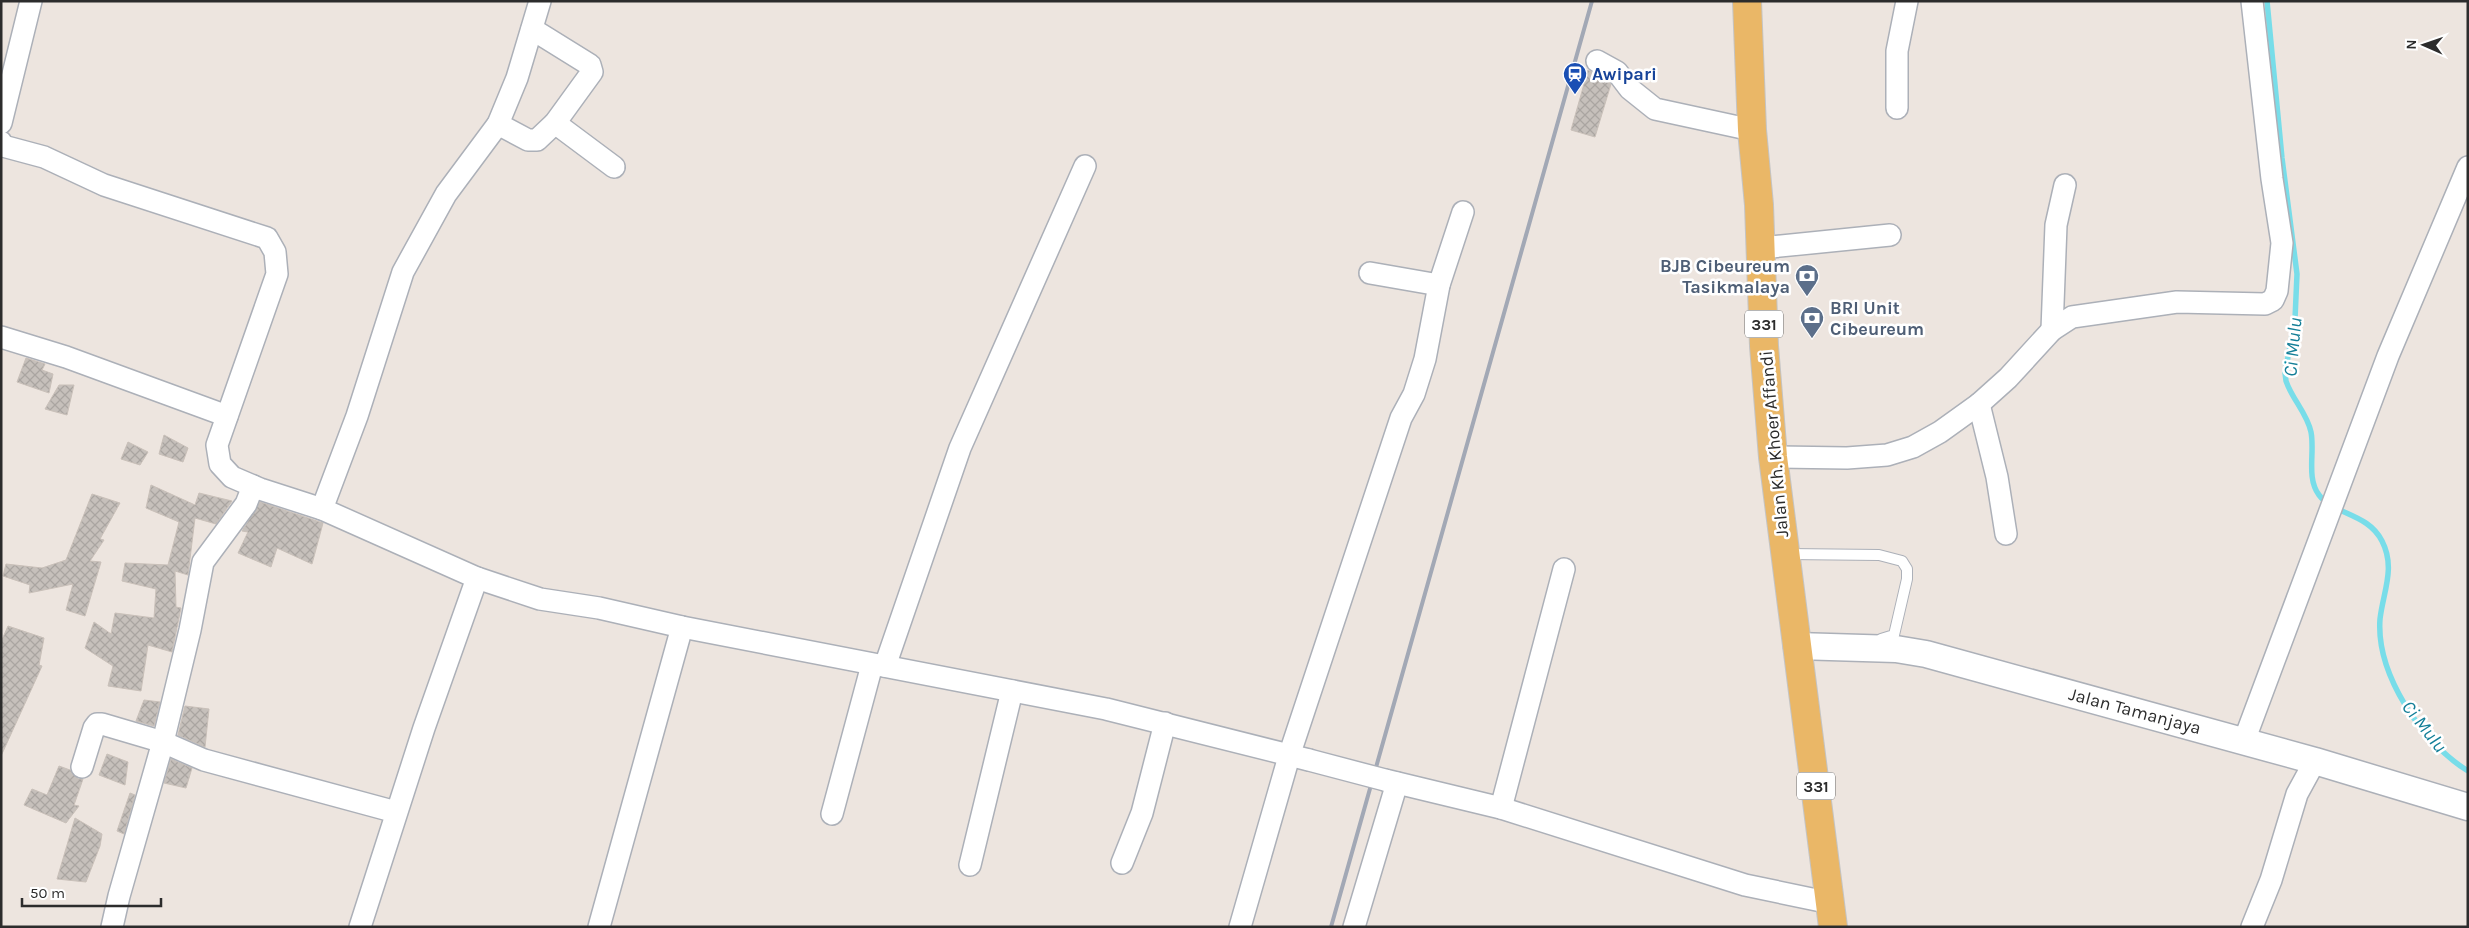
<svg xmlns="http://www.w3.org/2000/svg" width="2469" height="928" font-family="Karla,sans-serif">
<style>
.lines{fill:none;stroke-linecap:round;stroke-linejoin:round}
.stream{stroke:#78dde9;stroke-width:5.5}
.building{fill:url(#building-cross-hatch);stroke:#c9c0b9}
.service-casing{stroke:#acb0b8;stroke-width:12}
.minor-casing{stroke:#acb0b8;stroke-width:24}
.tertiary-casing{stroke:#acb0b8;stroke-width:29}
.primary-casing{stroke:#c4c4c4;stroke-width:30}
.service{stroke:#fff;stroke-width:10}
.minor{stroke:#fff;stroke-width:21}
.tertiary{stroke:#fff;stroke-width:26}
.primary{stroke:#eab767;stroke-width:28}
.rail{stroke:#a2a8b5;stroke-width:4}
.minor-bridge-casing{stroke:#acb0b8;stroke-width:24;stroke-linecap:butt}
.minor-bridge{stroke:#fff;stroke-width:21}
.labels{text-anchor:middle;stroke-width:5;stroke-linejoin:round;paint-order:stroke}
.shield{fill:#fff;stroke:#6b6b6b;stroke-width:1}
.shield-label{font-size:16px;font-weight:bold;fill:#2c2c2c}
.transit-label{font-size:18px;font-weight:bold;fill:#164399;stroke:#fff;text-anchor:start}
.service-label{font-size:18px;font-weight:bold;fill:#4e5e75;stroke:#fff;text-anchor:end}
.street-label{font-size:18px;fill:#2c2c2c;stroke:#fff}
.water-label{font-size:19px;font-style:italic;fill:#147f98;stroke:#fff}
</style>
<defs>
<pattern id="building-cross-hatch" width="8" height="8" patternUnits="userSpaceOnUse" patternTransform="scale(1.25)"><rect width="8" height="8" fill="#c6c0bb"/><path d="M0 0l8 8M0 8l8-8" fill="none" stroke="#aaa5a1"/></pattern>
</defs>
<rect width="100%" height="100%" fill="#ede5df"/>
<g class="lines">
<path class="stream" d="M 2267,1 L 2282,158 L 2297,274 L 2295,319 L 2285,373 L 2286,381 C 2292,399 2307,413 2311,432 C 2315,452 2306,478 2319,495 C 2334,515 2368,513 2382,541 C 2396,568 2383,592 2380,619 C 2376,674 2422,743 2468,771"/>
</g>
<g class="building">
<polygon points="1588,70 1611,84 1595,137 1571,130"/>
<polygon points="26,358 45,364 42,370 53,374 49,393 17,382"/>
<polygon points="59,385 74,385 67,415 45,409"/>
<polygon points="164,435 188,448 183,462 159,454"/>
<polygon points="128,442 148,452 140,465 121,459"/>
<polygon points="151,485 195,505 199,493 232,501 216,524 195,518 188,575 175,571 176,607 181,608 172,652 148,645 141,691 108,686 113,666 85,648 94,622 111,634 115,613 154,618 156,589 122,581 125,563 168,565 179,522 146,508"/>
<polygon points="92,494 120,503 100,539 104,540 90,561 101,562 85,616 66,610 73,584 29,593 30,585 3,576 6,564 42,568 66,560"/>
<polygon points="260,502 323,523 312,564 277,548 271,567 238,553 248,532 242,531"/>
<polygon points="8,626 44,638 39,665 42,666 1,756 1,642"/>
<polygon points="144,700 160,702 154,726 136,721"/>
<polygon points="185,706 209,709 205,747 178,735"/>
<polygon points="107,754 128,762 125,785 99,775"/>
<polygon points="171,759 192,768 186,788 164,783"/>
<polygon points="59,766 70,770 78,779 83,779 74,805 79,806 66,823 24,805 32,789 47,795"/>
<polygon points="130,793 135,795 124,834 117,831"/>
<polygon points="75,818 102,834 100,846 86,882 57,879"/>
</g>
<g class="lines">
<g class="service-casing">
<polyline id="service" points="1788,554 1879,555 1902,561 1907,569 1907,579 1894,635 1881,639"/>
</g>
<g class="minor-casing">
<g id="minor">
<polyline points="1597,61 1617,72 1630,89 1655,109 1752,130"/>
<polyline points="1897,108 1897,51 1907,1"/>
<polyline points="1,123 31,1"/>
<polyline points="555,123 614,167"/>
<polyline points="498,124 528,140 537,140 555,123 592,72 590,65 532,29"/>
<polyline points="1,142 3,146 44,157 104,185 267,238 275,252 277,274 217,445 220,464 232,477 260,489 322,509 477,578 540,599 599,608 682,627 1106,709 1309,760"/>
<polyline points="1761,248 1890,235"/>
<polyline points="1370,273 1439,285"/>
<polyline points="2052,330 2056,225 2065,185"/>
<polyline points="1,337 66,357 227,416"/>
<polyline points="1979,404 1997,477 2006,534"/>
<polyline points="1773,457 1847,458 1887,455 1913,447 1940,432 1979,404 2008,378 2052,330 2072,317 2177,302 2265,304 2273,300 2277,291 2282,243 2272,179 2252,1"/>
<polyline points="322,509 357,416 403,272 446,194 498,124 517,78 540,1"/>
<polyline points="885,666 960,448 1085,166"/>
<polyline points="2244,741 2388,356 2468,167"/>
<polyline points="82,767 94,728 97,724 102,724 163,742 204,760 396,812"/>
<polyline points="1385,780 1501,808 1745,885 1831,903"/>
<polyline points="1501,808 1564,569"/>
<polyline points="832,814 872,665"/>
<polyline points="1122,863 1142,813 1165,723"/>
<polyline points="970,865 1012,691"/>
<polyline points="112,927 119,896 163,742 190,630 203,562 246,504 253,486"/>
<polyline points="360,927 424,728 477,578"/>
<polyline points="599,927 682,627"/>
<polyline points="1240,927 1290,753 1401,418 1414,394 1425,359 1439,285 1463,212"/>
<polyline points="1354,927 1397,783"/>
<polyline points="2252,927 2271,880 2297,794 2315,761"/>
</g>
</g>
<g class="tertiary-casing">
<polyline id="tertiary" points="1797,646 1896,649 1926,654 2315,761 2468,807"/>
</g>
<g class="primary-casing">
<polyline id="primary" points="1747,1 1752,130 1759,205 1764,346 1773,457 1833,927"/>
</g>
<use href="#service" class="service"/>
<use href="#minor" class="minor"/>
<use href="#tertiary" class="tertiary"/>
<use href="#primary" class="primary"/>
<polyline class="rail" points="1331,927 1592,1"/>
<g class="minor-bridge-casing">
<polyline id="minor-bridge" points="1309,760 1385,780"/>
</g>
<use href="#minor-bridge" class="minor-bridge"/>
</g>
<defs>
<g id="station-pin" transform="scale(1.25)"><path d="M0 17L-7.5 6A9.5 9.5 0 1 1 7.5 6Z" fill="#1a4fb4" stroke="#fff"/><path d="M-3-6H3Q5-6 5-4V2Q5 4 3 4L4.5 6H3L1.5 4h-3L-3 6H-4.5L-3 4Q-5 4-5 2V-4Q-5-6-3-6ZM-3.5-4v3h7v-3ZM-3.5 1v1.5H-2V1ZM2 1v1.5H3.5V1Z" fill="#fff"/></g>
<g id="bank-pin" transform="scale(1.25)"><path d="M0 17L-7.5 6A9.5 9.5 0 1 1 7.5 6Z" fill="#5c6f8a" stroke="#fff"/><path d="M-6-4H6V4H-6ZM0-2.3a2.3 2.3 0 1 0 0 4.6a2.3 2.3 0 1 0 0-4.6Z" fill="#fff"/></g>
</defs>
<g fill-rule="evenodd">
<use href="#station-pin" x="1575" y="74"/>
<use href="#bank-pin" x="1807" y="276"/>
<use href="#bank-pin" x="1812" y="318"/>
</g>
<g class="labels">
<g class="shield">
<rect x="1745" y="310.5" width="38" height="27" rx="4"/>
<rect x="1797" y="772.5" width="38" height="27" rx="4"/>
</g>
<g class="shield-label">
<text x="1764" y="330">331</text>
<text x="1816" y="792">331</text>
</g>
<g class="transit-label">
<text x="1592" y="80">Awipari</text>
</g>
<g class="service-label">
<text x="1790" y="272">BJB Cibeureum<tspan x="1790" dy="21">Tasikmalaya</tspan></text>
<text x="1830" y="314" text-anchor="start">BRI Unit<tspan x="1830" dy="21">Cibeureum</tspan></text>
</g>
<g class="street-label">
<text transform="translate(1774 444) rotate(-95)" y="6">Jalan Kh. Khoer Affandi</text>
<text transform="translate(2135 711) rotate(15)" y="6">Jalan Tamanjaya</text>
</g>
<g class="water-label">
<text transform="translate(2292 347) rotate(-85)" y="7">Ci Mulu</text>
<text transform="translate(2425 726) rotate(52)" y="7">Ci Mulu</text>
</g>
</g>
<rect width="2469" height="928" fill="none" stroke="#2c2c2c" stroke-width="5"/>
<g transform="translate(2424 45) rotate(272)" stroke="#ffffff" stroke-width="4" paint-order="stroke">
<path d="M0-4L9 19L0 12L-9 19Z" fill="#2c2c2c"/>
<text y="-8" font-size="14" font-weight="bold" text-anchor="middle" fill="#2c2c2c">N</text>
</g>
<path d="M22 898v8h139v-8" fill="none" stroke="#2c2c2c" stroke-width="2.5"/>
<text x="30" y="898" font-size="15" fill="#2c2c2c" stroke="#ffffff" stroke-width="4" paint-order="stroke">50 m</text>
</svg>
